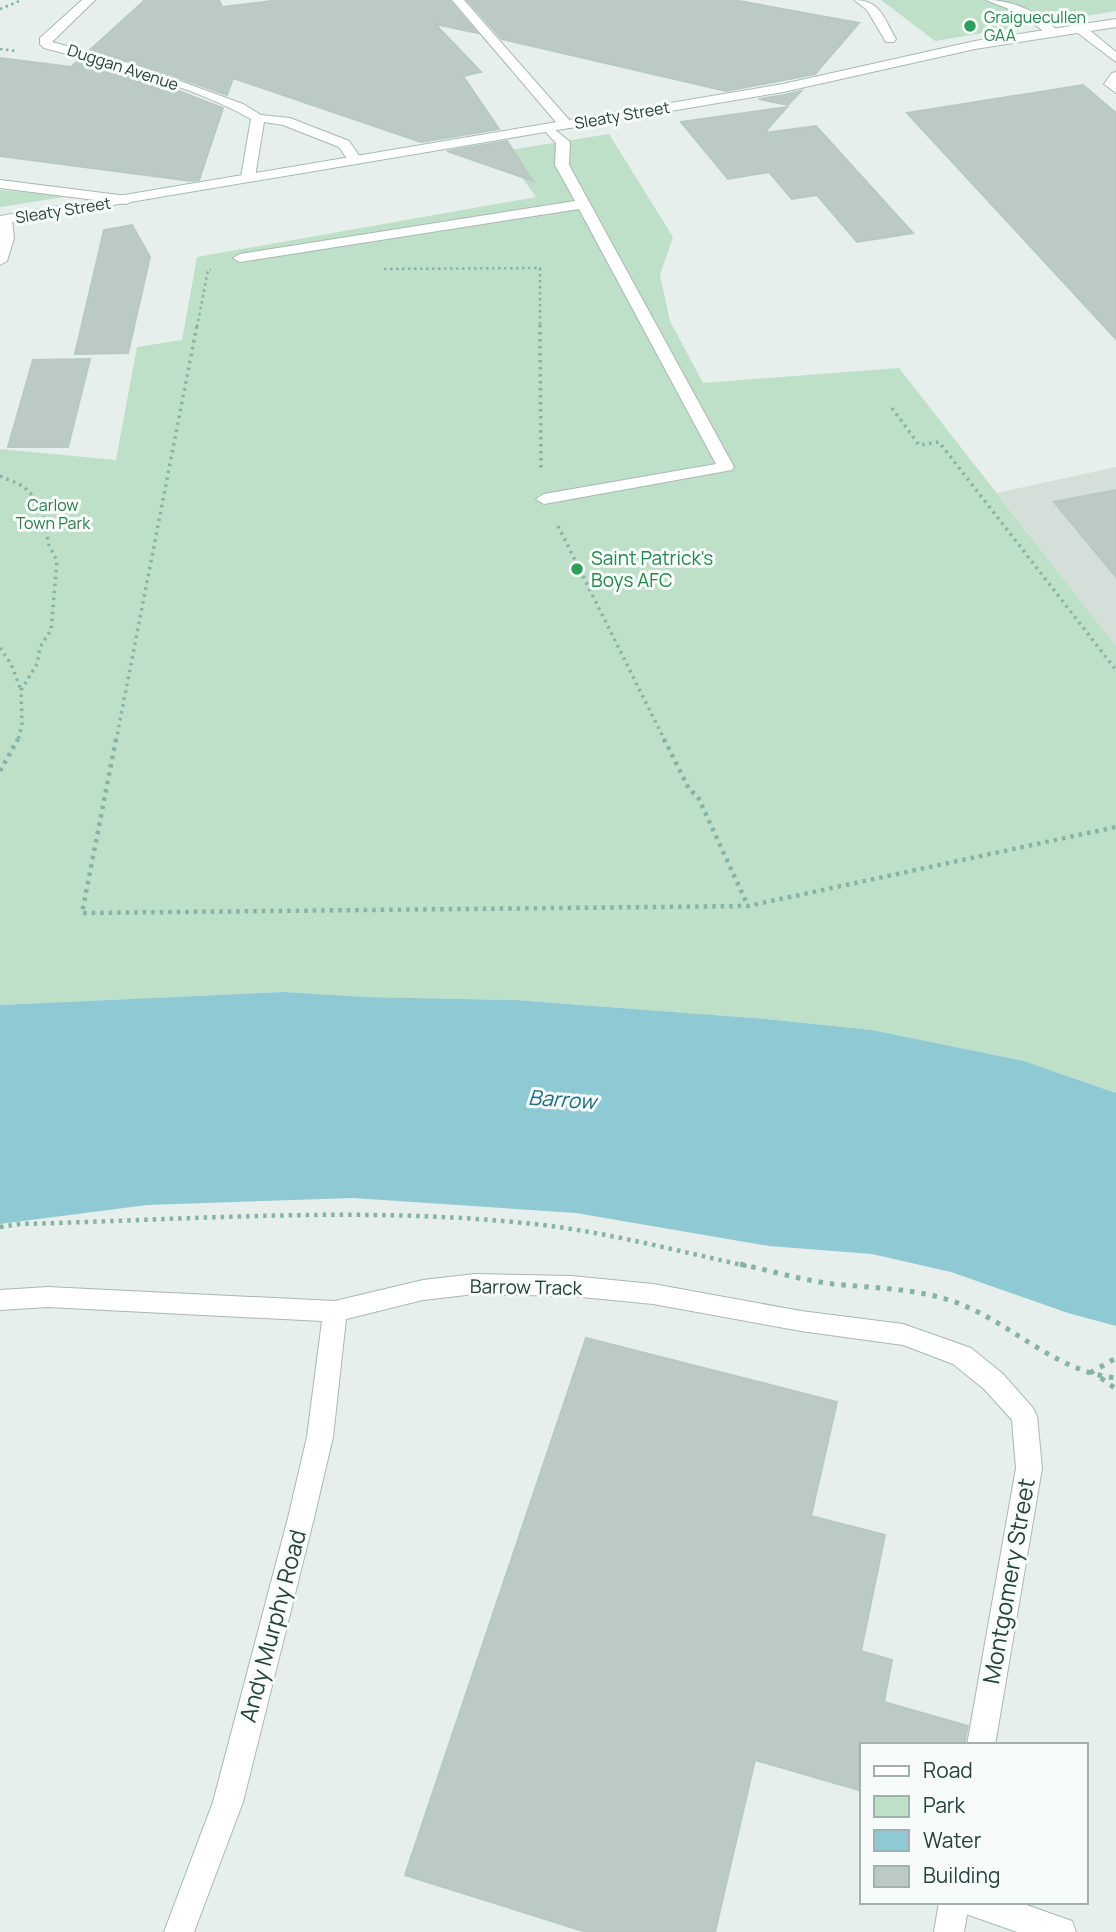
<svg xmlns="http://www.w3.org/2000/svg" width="1116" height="1932" font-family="Manrope,sans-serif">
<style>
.built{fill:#d4dfda}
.green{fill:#bfe0c8}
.water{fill:#8ec9d4}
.building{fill:#bbcac4;stroke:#b8c9c2;stroke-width:2}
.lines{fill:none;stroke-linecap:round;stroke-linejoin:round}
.lane-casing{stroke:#a8b8b2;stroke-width:2}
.street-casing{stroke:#a8b8b2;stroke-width:2}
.secondary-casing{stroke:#a4bbb3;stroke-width:2}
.path-far3{stroke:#86b3a5;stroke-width:2.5;stroke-dasharray:2.5 3.5;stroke-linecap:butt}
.path-far2{stroke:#86b3a5;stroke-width:3.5;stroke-dasharray:2.5 4.5;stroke-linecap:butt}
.path-far1{stroke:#86b3a5;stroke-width:4.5;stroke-dasharray:3.5 5;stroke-linecap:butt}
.path{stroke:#86b3a5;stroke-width:5;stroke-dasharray:4.5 7;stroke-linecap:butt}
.lane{fill:#fff;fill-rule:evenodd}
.street{fill:#fff;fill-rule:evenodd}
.secondary{fill:#fff;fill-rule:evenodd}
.leisure-dot{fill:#2e9e5b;stroke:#f7fbf9;stroke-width:2.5}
.labels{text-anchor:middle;stroke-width:6;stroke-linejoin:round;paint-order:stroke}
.far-leisure-label{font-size:16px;fill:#27864d;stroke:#f7fbf9;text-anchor:start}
.far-street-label{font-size:16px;fill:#24423a;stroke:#f7fbf9}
.far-park-label{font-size:16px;fill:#2d7a4b;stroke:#f7fbf9}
.leisure-label{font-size:19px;fill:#27864d;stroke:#f7fbf9;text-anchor:start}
.street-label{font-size:19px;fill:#24423a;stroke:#f7fbf9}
.water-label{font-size:21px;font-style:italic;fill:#1c6f80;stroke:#f7fbf9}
.near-street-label{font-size:23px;fill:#24423a;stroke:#f7fbf9}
</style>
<rect width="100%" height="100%" fill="#e6efeb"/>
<polygon class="built" points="1116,467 1116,646 997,493"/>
<g class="green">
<polygon points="881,0 1116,0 1116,11 935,41"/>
<polygon points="609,134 673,237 660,275 670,321 703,383 899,368 1116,646 1116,1093 1024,1061 872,1030 766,1019 516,1000 367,997 284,992 0,1005 0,449 116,460 137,347 182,340 197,257 536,197 503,151"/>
<polygon points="0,190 70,196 0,207"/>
</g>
<polygon class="water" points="284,992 367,997 516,1000 766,1019 872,1030 1024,1061 1116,1093 1116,1326 1068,1313 951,1272 872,1254 769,1246 576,1213 353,1198 147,1205 0,1224 0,1005"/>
<g class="building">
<polygon points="145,0 219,0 222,7 280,0 449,0 477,33 435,24 481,72 463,76 499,129 421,142 233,78 227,95 137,63 90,50"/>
<polygon points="467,0 734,0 859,23 815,74 726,91 502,39"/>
<polygon points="0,58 71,67 79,60 150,80 223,108 199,180 191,181 0,156"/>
<polygon points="1083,85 1116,113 1116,339 907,113"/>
<polygon points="801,91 788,105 759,99 784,95"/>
<polygon points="787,107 764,133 816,126 913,233 857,242 817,195 792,199 769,172 728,179 681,122"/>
<polygon points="507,141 533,181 447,151"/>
<polygon points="132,225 150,257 128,353 75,354 104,230"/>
<polygon points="90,359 68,447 8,447 33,360"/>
<polygon points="1116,490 1116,577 1054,502"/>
<polygon points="586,1338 837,1402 811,1516 885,1535 861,1651 892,1660 884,1702 968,1726 964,1745 862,1745 862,1791 755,1760 715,1932 586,1932 405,1875"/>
</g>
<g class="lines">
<g class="lane-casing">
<g id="lane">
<path d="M 986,0 C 1013,0 1039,12 1058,31 L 1048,34 L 1014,11 Z"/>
<polygon points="1074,24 1082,24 1116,52 1116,62 1074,30"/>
<polygon points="1116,72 1116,93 1104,84 1112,73"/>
<polygon points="548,124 570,142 569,165 734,467 732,470 544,504 536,499 544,494 716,464 579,209 240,262 233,258 240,254 575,201 555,165 556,143 542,128"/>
<polygon points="959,1902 1018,1902 1072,1921 1076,1932 1017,1932 963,1913"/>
</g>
</g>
<g class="street-casing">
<g id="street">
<path d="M 82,0 L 95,0 L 52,42 L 136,65 L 243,104 L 261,115 L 290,118 L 349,141 L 362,160 L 360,163 L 350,163 L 339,147 L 283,125 L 264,122 L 255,177 L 248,181 L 243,180 L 241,177 L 251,119 C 194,86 109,65 44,48 L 40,44 L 40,38 Z"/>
<polygon points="452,0 464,0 571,122 571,128 561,128"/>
<path d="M 854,0 C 881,0 884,19 896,39 L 894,42 L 886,42 L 867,10 Z"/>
<polygon points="0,180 127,196 134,200 127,204 0,188"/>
<polygon points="5,216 12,220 14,238 7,261 0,265 0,217"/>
<polygon points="475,1274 571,1276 653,1284 801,1311 903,1324 971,1348 1002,1373 1033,1408 1037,1416 1042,1468 995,1745 967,1745 1016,1468 1012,1420 984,1389 953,1364 903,1345 801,1331 653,1304 571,1296 475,1294 423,1300 346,1319 333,1437 314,1518 243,1802 194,1932 164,1932 213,1802 288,1518 307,1437 322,1321 48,1307 0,1310 0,1290 48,1287 335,1301 423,1280"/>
<polygon points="939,1902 969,1902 964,1932 934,1932"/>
</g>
</g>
<g class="secondary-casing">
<polygon id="secondary" points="1116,19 1116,27 975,49 783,92 0,224 0,216 783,84 975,41"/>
</g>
<g class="path-far3">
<polyline points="0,9 22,0"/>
<polyline points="0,49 17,51"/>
<polyline points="384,269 540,268 540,327"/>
<polyline points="197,327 208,270 211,270"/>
</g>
<g class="path-far2">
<polyline points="540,325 541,468"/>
<polyline points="892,408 919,445 939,442 1116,670"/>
<polyline points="0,476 23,486 41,504 49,545 57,561 51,630 40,647 37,664 21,690 22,724 18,741"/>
<polyline points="558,526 665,741"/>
<polyline points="0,648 11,664 21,690"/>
<polyline points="116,741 197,325"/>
</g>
<g class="path-far1">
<polyline points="116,739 82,913 748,906 1116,827"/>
<polyline points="664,739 689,789 698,797 748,906"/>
<polyline points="0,771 18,739"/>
<path d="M 0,1227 L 20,1224 C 187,1220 357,1206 524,1223 C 599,1230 673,1250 747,1266"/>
</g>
<g class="path">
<path d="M 740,1264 C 771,1271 802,1280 833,1284 C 872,1288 911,1288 949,1300 C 1009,1319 1051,1371 1116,1378"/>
<polyline points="1090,1373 1116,1358"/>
<polyline points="1101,1378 1116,1389"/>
</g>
<use href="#lane" class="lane"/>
<use href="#street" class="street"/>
<use href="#secondary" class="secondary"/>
</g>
<g class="leisure-dot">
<circle cx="970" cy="26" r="7"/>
<circle cx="577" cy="569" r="7"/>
</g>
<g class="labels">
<g class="far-leisure-label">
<text x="984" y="23">Graiguecullen<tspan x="984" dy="18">GAA</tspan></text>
</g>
<g class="far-street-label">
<text transform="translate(123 67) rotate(18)" y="6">Duggan Avenue</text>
<text transform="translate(622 115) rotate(-10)" y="6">Sleaty Street</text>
<text transform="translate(63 210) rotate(-9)" y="6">Sleaty Street</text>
</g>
<g class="far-park-label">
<text x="53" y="511">Carlow<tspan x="53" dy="18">Town Park</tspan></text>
</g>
<g class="leisure-label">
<text x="591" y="565">Saint Patrick's<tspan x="591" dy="22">Boys AFC</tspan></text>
</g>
<g class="street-label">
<text transform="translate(526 1287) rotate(1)" y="7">Barrow Track</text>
</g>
<g class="water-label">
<text transform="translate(562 1100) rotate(4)" y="7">Barrow</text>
</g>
<g class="near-street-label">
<text transform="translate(1009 1581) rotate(-80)" y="8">Montgomery Street</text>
<text transform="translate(273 1626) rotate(-75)" y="8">Andy Murphy Road</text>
</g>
</g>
<rect x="860" y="1743" width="228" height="161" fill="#f7fbf9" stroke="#a3b1ad" stroke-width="2"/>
<rect x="874" y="1766" width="35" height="10" fill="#ffffff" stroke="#a3b1ad" stroke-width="2"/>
<text x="923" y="1778" font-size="21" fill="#24423a">Road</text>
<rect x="874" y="1796" width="35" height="21" fill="#bfe0c8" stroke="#a3b1ad" stroke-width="2"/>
<text x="923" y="1813" font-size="21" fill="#24423a">Park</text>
<rect x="874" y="1830" width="35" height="21" fill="#8ec9d4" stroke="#a3b1ad" stroke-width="2"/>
<text x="923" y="1848" font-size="21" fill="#24423a">Water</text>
<rect x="874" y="1866" width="35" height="21" fill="#bbcac4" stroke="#a3b1ad" stroke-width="2"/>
<text x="923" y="1883" font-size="21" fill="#24423a">Building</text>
</svg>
